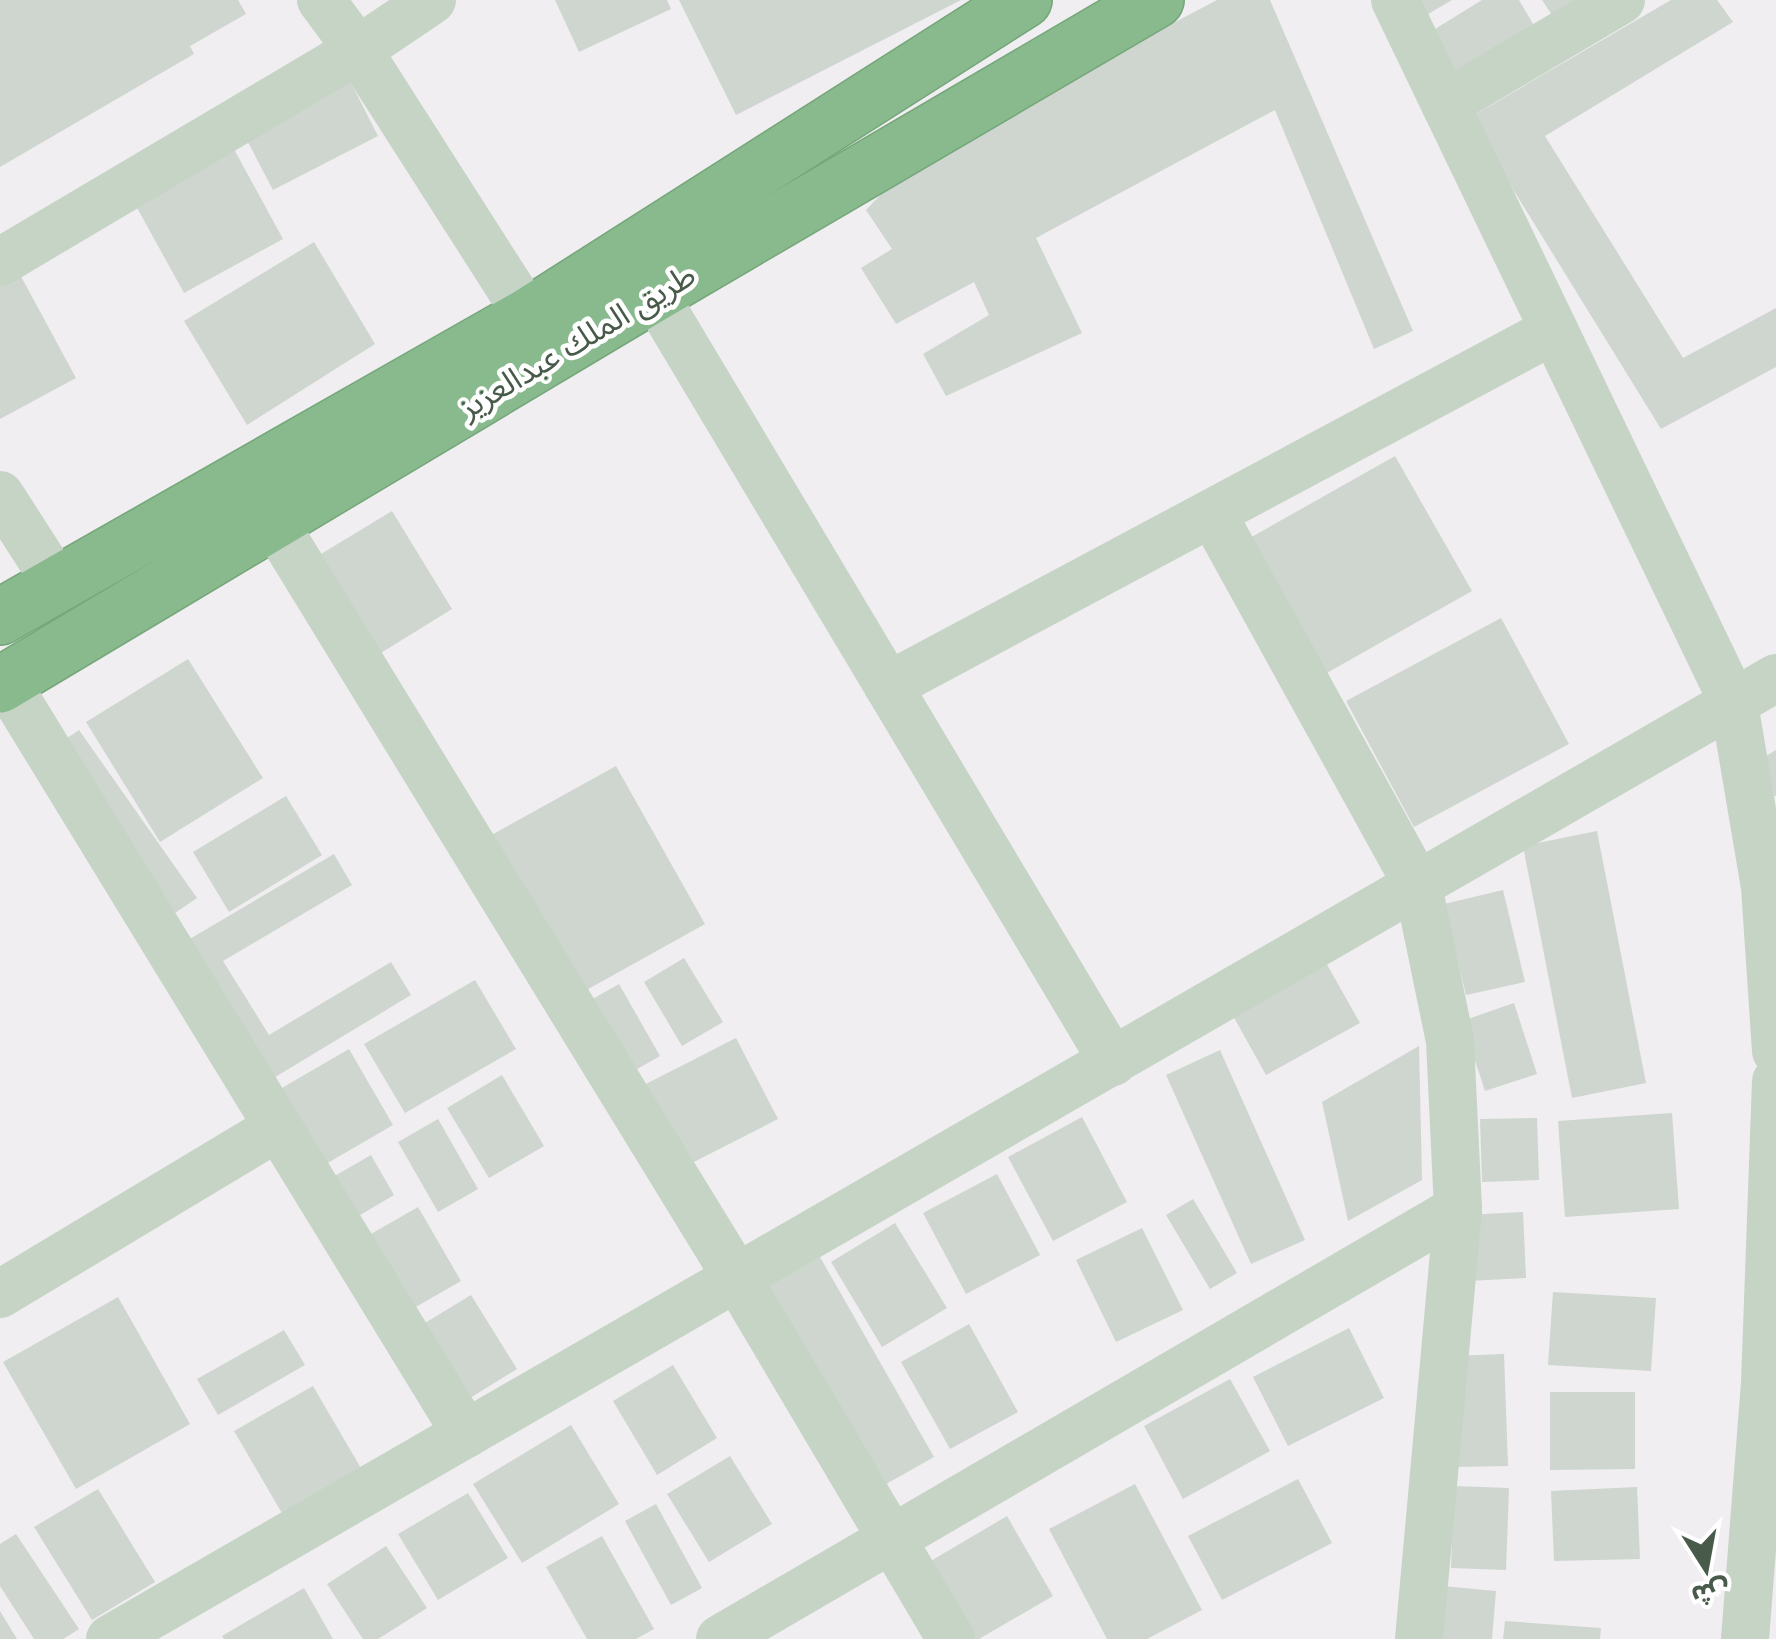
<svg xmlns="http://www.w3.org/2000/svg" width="1776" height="1639" font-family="'Space Grotesk','Noto Sans Arabic',sans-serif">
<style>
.building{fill:#ced6cf}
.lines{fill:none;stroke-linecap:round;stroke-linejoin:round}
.highway-casing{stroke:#74a679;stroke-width:58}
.minor{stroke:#c6d4c6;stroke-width:48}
.highway{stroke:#89ba8e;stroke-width:55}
.labels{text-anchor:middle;stroke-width:9;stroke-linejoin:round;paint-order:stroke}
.street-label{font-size:32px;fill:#485a49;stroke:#fff}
</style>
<rect width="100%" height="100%" fill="#f0eef1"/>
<g class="building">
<polygon points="0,0 238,0 246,14 190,46 194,54 0,167"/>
<polygon points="555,0 667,0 671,9 579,52"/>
<polygon points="679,0 961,0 736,115"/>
<polygon points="1217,0 1270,0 1413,331 1374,349 1275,110 1036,238 1082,333 946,396 923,354 989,315 974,282 896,324 861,268 892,249 866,210 884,191 896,169"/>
<polygon points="1406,0 1452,0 1418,20"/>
<polygon points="1482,0 1519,0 1539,34 1452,86 1422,37"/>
<polygon points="1542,0 1594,0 1556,21"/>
<polygon points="1671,0 1717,0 1733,22 1545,136 1683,358 1776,308 1776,367 1661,429 1469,118"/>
<polygon points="345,71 378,136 273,190 239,125"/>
<polygon points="229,140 283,239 184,293 130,195"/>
<polygon points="314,242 375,344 247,425 184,321"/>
<polygon points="17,269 76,378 0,419 0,277"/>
<polygon points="1395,456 1472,591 1325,674 1248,539"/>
<polygon points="392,511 452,609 376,656 316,557"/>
<polygon points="1501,618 1569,744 1414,827 1346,701"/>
<polygon points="188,659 263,778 160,842 86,722"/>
<polygon points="79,730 197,898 175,913 57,745"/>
<polygon points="1776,750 1776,796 1774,796 1766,756"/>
<polygon points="616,766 705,924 574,997 486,838"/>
<polygon points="286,796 322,855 229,912 193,852"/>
<polygon points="1597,831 1646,1083 1572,1098 1523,846"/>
<polygon points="334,854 352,885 223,961 269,1035 391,962 411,995 267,1082 176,947"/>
<polygon points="1503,890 1525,982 1466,995 1444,904"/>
<polygon points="684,958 723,1022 682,1046 644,982"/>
<polygon points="1325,961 1360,1023 1266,1075 1232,1014"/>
<polygon points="475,980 516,1049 405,1113 364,1044"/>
<polygon points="619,984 660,1056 623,1077 582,1005"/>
<polygon points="1514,1003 1537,1074 1485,1091 1462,1021"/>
<polygon points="736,1038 778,1119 682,1168 640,1087"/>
<polygon points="1419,1046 1422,1180 1348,1221 1322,1102"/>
<polygon points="349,1049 393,1125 319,1168 275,1092"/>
<polygon points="1220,1050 1305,1240 1251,1264 1166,1075"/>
<polygon points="502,1075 544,1146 489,1178 447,1108"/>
<polygon points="1672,1113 1679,1209 1565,1217 1558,1121"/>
<polygon points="1082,1117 1127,1202 1053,1241 1008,1157"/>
<polygon points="1537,1118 1539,1180 1482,1182 1480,1119"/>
<polygon points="438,1119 478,1189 438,1212 398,1142"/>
<polygon points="371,1155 394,1195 350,1221 326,1181"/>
<polygon points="997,1174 1040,1255 966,1294 923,1213"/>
<polygon points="1193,1199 1237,1273 1210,1289 1166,1215"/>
<polygon points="418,1207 461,1281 407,1312 364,1238"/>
<polygon points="1523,1212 1526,1278 1468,1281 1464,1215"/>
<polygon points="895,1223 947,1308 882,1347 831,1262"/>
<polygon points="1142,1228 1183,1310 1116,1342 1076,1260"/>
<polygon points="820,1257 934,1457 879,1488 765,1288"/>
<polygon points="1553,1292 1656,1298 1651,1371 1548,1365"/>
<polygon points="471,1295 517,1369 462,1403 415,1329"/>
<polygon points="118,1297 190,1424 76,1489 3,1362"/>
<polygon points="969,1324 1018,1412 950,1449 901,1362"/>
<polygon points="1349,1328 1384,1398 1288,1446 1253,1377"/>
<polygon points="284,1330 305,1365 218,1415 197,1379"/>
<polygon points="1504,1354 1508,1466 1456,1467 1452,1356"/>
<polygon points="673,1365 717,1438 657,1475 613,1401"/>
<polygon points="1230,1379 1270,1451 1183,1499 1144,1426"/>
<polygon points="313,1386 362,1470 283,1515 234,1431"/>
<polygon points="1550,1392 1635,1392 1635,1469 1550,1470"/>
<polygon points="571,1425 619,1504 522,1563 473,1484"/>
<polygon points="730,1456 772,1524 709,1562 667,1494"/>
<polygon points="1298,1479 1332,1543 1222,1600 1188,1536"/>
<polygon points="1135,1484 1202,1610 1147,1639 1107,1639 1049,1529"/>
<polygon points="1454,1486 1509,1488 1506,1570 1451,1568"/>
<polygon points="1637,1487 1640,1559 1554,1561 1551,1491"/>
<polygon points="98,1489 155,1582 92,1620 34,1527"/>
<polygon points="468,1493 508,1558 438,1600 398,1534"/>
<polygon points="656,1504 702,1588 671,1605 625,1521"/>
<polygon points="1007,1516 1053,1596 979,1639 973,1639 929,1562"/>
<polygon points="16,1534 79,1629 63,1639 34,1639 0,1586 0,1544"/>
<polygon points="602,1536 654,1629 636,1639 587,1639 546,1567"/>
<polygon points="386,1546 427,1608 378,1639 363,1639 327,1584"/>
<polygon points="1442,1586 1496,1591 1492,1639 1437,1639"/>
<polygon points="304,1588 333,1639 224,1639 222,1636"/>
<polygon points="0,1611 17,1639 0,1639"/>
<polygon points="1505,1621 1601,1628 1600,1639 1503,1639"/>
</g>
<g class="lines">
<g class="highway-casing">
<g id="highway">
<polyline points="0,617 528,316 1024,0"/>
<polyline points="0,685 654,294 1156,0"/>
</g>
</g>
<g class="minor">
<polyline points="321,0 358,50 528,316"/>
<polyline points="1395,0 1734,704 1765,887 1776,1051"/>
<polyline points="1445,104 1621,0"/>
<polyline points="0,262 358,50 432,0"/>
<polyline points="654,294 1113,1062"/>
<polyline points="0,495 56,582"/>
<polyline points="1212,513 1418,886 1450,1041 1458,1209 1419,1639"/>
<polyline points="275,524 737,1278 951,1639"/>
<polyline points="6,682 466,1434"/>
<polyline points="888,686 1554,330"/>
<polyline points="0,1294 278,1127"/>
<polyline points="110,1639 1776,678"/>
<polyline points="720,1639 1458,1209"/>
<polyline points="1745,1639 1765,1383 1776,1081"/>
</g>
<use href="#highway" class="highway"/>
</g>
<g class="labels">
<g class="street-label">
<text transform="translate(577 341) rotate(-31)" y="11">طريق الملك عبدالعزيز</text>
</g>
</g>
<g transform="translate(1706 1569) rotate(169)" stroke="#ffffff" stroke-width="8" paint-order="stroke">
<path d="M0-8L18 38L0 25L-18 38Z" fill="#485a49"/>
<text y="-15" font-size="28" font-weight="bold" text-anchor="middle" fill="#485a49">ش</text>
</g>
</svg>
